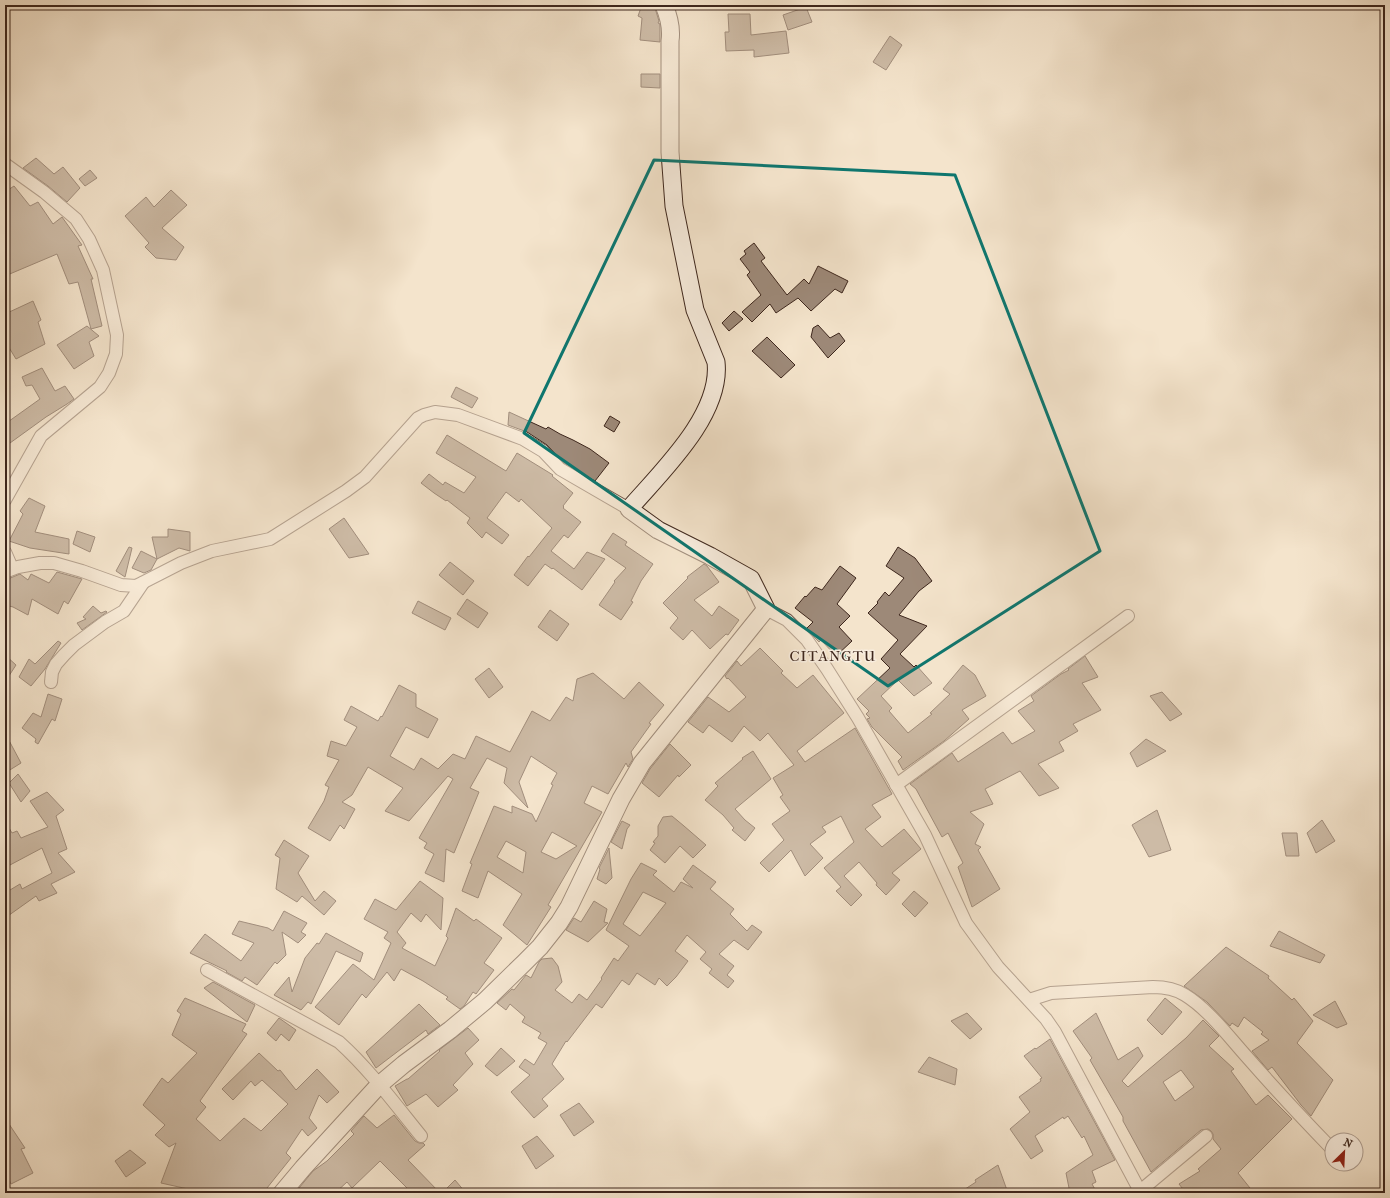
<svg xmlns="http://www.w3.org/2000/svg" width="1390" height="1198" font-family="'IM FELL French Canon',serif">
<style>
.building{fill:#9d8978;stroke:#3e271d;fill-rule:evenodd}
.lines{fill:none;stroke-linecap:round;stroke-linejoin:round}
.street-casing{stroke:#6c5649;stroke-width:14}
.secondary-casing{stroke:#3e271d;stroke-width:19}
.street{stroke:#f8edde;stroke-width:12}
.secondary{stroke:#f8edde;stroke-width:17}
.marked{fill:none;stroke:#0f766e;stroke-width:3;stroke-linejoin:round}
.labels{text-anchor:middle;stroke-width:3;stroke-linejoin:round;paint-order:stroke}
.quarter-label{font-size:15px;letter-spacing:1px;fill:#3e271d;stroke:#f8edde}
</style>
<rect width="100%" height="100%" fill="#f4e4cc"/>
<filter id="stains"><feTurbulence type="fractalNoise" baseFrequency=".005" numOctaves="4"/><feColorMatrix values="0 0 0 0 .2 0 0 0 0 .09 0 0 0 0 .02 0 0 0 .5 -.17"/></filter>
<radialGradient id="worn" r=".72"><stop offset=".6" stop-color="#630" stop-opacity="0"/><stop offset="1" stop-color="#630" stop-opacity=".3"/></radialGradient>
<g class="building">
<polygon points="642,5 654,5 659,21 658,23 660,24 660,42 640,40 642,18 638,16"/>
<polygon points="806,7 812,22 788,30 783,15"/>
<polygon points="728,14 750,14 751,35 786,31 789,53 754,57 754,50 726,51 725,32 729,32"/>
<polygon points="890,36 902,45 886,70 873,62"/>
<polygon points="641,74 660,74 660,88 641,87"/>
<polygon points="36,158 54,174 63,167 80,188 67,202 48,186 23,168"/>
<polygon points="90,170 97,178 85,186 79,179"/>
<polygon points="14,186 30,206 38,202 53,224 62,217 82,245 78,246 93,279 91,279 102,326 91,329 78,282 69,284 57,254 5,276 5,192"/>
<polygon points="171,190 187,205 162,228 184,247 176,260 156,258 145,247 149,243 125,216 146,197 154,207"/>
<polygon points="754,243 765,258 761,261 787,295 804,279 809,284 818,266 848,281 842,293 835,289 811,311 798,298 776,313 770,304 752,322 742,312 761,295 747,275 750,272 740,259 746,254 744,251"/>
<polygon points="33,301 41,320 38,322 45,344 16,359 5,341 5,314"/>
<polygon points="734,311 743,319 729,331 722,323"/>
<polygon points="818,325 830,338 839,333 845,341 828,358 811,337 813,328"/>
<polygon points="87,326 99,336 89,342 94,356 74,369 57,345"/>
<polygon points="767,337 795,365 781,378 752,351"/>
<polygon points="42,368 55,391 65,386 74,399 67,404 46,417 10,443 5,434 5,424 40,399 32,385 26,386 22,377"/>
<polygon points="456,387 478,398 472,408 451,397"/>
<polygon points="509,412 546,429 548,427 560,434 573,440 590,449 609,463 595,481 564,463 547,445 527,432 508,425"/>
<polygon points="610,416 620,422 614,432 604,426"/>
<polygon points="447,435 506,471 517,453 553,475 552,476 573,493 563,506 564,507 563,508 581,522 568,538 564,535 551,551 574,569 587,552 605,559 582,590 553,568 552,569 545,564 528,586 514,575 528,556 529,557 552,528 521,499 519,502 506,492 487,518 509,535 502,544 486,532 482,538 467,523 470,518 447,500 446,501 434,493 421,483 429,474 443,485 445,482 464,493 476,477 436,453"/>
<polygon points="29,498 45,506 35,532 69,539 69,554 30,548 9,541 23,514 20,511"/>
<polygon points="344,518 369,554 349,558 329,529"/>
<polygon points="168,529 190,532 190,551 179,548 157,559 152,537 168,537"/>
<polygon points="77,531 95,537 90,552 73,544"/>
<polygon points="613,533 627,542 625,545 653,564 641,581 631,601 633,602 621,620 599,605 615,582 614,581 626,568 601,551"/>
<polygon points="129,547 132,548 125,577 116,571"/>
<polygon points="898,547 915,558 932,581 919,591 899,615 927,626 900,654 914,667 916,665 932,683 914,696 898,680 881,696 892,708 889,711 908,733 932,714 930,713 950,694 943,689 963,665 975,675 986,696 962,710 969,719 944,741 903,770 898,761 902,757 872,727 867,719 870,718 866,714 869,711 857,699 890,668 881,659 898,640 868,613 878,603 877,602 885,592 889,596 904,578 886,566"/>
<polygon points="141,551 157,559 151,570 144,573 132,568"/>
<polygon points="450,562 474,581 463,595 439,575"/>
<polygon points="704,564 707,566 719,582 694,600 712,616 719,606 739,620 728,635 726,634 710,649 692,630 683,640 670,628 678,618 663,603 688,578 687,577"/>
<polygon points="840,566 856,578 837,604 850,616 839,627 852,641 836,656 821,640 819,642 806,629 813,622 795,608 805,596 806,597 815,587 822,590"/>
<polygon points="57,572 82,579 68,604 64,601 58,614 32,599 28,615 13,607 5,605 5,585 8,579 20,574 28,580 31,574 49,583"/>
<polygon points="467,599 488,613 478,628 457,614"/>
<polygon points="418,601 451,618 445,630 412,613"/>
<polygon points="93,606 101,613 106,611 107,612 82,630 77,623 86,619 83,617"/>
<polygon points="550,610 569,624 557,641 538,627"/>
<polygon points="58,641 61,643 45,669 31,686 19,677 29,659 35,664"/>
<polygon points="760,648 783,671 781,673 797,688 813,675 844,713 797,751 805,762 855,728 892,794 872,805 881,817 865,829 882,847 904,829 921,849 892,873 900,880 886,895 876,885 877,883 859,862 844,876 862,895 851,906 836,891 841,887 824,868 854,842 841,816 822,827 826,832 810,844 823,858 805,876 791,850 769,872 760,863 784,840 772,824 790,811 780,797 783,795 773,778 794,765 768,733 760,741 744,726 732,742 709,725 703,733 688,722 708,697 729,712 746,697 728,678 727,679 725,676 737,661 741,666"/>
<polygon points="5,655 16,665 5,682"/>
<polygon points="1085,656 1098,677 1082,683 1101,710 1073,724 1078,731 1059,742 1064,751 1038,764 1059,788 1039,796 1020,771 985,789 993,804 970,812 984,824 975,844 981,847 978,850 1000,889 972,907 958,867 963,863 948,833 942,837 916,789 910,784 952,753 958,762 1003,732 1012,744 1035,731 1018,711 1034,701 1031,696 1061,674 1069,670 1068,669"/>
<polygon points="489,668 503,687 489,698 475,679"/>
<path d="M 593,673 L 624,699 L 639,682 L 664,705 L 649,723 L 651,724 L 631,752 L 633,759 L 628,767 L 626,763 L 608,794 L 592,786 L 584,803 L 602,812 L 548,905 L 551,907 L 527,945 L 503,925 L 522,894 L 488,871 L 478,898 L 462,891 L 472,864 L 470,863 L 494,806 L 512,813 L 512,806 L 532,814 L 536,822 L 553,785 L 551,784 L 557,773 L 531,756 L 519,782 L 528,808 L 504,783 L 507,768 L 487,758 L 470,788 L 479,792 L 454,853 L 446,849 L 444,882 L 425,873 L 434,854 L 424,848 L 427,843 L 419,838 L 453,779 L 448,776 L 409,821 L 385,811 L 403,788 L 368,767 L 352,795 L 342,802 L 355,809 L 344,829 L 340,825 L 330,841 L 308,828 L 324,801 L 329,787 L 325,785 L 339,760 L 327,756 L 331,741 L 346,746 L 357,727 L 344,720 L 351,706 L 378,721 L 381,716 L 382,717 L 399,685 L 416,694 L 416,707 L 438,719 L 428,738 L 406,727 L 390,756 L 414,770 L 421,758 L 438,769 L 453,754 L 465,759 L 476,736 L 510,752 L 532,711 L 550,721 L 566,697 L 573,701 L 577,679 ZM 552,832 L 577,846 L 556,859 L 541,852 ZM 506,841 L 526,852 L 523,873 L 497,857 Z"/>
<polygon points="1162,692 1182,714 1170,721 1150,696"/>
<polygon points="48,694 62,699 55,721 52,719 38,744 35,742 36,739 22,728 33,713 41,717"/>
<polygon points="5,733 21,763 5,773"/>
<polygon points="1146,739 1166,751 1137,767 1130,753"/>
<polygon points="670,744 691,765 679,777 678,775 659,797 642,783 650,769"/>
<polygon points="753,751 771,779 735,809 745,820 755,828 745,841 732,830 734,828 723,815 705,800 718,786 715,783 743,759 742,758"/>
<polygon points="18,774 30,791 21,802 9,783"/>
<polygon points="47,792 64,810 56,816 67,849 58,853 75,872 51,884 57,893 39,901 36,896 5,918 5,893 20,884 22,889 52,873 42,848 10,865 5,852 5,821 12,833 17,831 21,838 48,827 30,801"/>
<polygon points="1157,810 1171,850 1149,857 1132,825"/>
<polygon points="672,816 684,826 706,845 693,858 680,846 665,863 650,850 655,843 653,842 658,836 658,826 663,817"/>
<polygon points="1322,820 1335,841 1316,853 1307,833"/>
<polygon points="622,821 630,825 627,829 622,849 611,842"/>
<polygon points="1282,833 1297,833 1299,856 1286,856"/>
<polygon points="284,840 309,856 298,873 315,901 324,891 336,901 324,915 302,896 297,902 276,889 280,858 275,855"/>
<polygon points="609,848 612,878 606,884 597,879 600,869 599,868"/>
<path d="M 641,863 L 657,871 L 653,875 L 674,892 L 681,882 L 693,888 L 683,879 L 693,865 L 716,882 L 710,889 L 734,909 L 730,914 L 747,931 L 752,925 L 762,932 L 748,950 L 734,940 L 719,954 L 734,966 L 727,975 L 734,981 L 728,988 L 709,973 L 712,969 L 700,959 L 706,952 L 687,935 L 675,951 L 688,961 L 676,977 L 667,986 L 659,978 L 655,985 L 637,973 L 629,985 L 622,980 L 602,1008 L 596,1004 L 567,1042 L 566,1041 L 552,1064 L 564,1079 L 542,1099 L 548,1106 L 534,1118 L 511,1092 L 530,1075 L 519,1067 L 525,1059 L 534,1065 L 547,1043 L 538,1038 L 541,1033 L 522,1022 L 525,1017 L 510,1004 L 506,1010 L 497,1003 L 512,989 L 514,990 L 526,975 L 531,978 L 539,962 L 542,959 L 552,958 L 558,966 L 562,982 L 555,990 L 572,1003 L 579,994 L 587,1000 L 602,979 L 601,978 L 614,958 L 618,961 L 629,946 L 606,930 L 631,879 ZM 643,892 L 666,903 L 640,936 L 623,924 Z"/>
<polygon points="420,881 443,898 441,930 426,914 421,922 411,913 397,932 406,943 402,948 435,966 448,938 446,936 456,908 474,921 476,919 502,938 484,963 494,970 476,994 473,992 464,1006 460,1009 446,999 448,997 423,981 401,969 394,981 387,972 366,998 362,994 339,1025 315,1007 353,964 374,980 391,943 384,938 388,932 364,919 375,899 396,910"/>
<polygon points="914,891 928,903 915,917 902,904"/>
<polygon points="594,901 607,909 604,922 608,923 588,942 566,930 574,918 581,922"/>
<polygon points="284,911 307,923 301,932 306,935 298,943 282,932 286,955 277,964 275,962 257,985 245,977 242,981 226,972 227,971 190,953 205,934 241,961 254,943 232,934 239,921 268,928 273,931"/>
<polygon points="1279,931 1325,955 1320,963 1270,946"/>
<polygon points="326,933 363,953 360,962 336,951 311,1004 308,1002 301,1010 274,995 289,977 292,992 305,958 317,943 319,944"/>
<polygon points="1226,947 1269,976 1268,978 1292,1000 1294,998 1313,1021 1297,1043 1333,1080 1311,1116 1301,1105 1272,1067 1268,1070 1252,1051 1269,1040 1261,1034 1263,1032 1244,1017 1238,1027 1232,1023 1230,1026 1207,1002 1184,986"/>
<polygon points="213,982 255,1005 247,1022 204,988"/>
<polygon points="185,998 246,1024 242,1031 247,1034 200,1101 206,1107 196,1119 220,1141 244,1118 261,1131 288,1104 262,1080 255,1086 251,1081 233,1100 222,1089 259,1053 278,1071 280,1070 296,1090 317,1069 339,1092 327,1103 319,1095 309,1118 317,1128 308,1136 302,1129 286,1153 291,1158 263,1193 185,1193 188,1189 161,1183 176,1143 169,1147 155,1135 165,1125 143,1105 162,1078 168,1083 197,1053 172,1035 181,1014 177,1011"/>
<polygon points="1165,998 1182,1012 1162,1035 1147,1020"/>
<polygon points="1335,1001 1347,1024 1337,1028 1313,1015"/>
<polygon points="419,1004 440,1025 428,1034 426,1030 376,1068 366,1052"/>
<polygon points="967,1013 982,1029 970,1039 951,1021"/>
<path d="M 1096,1013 L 1118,1060 L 1138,1047 L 1143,1056 L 1122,1081 L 1128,1087 L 1186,1038 L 1203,1020 L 1219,1036 L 1209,1046 L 1234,1069 L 1231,1071 L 1256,1105 L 1268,1095 L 1292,1119 L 1238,1173 L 1254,1193 L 1186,1193 L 1179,1184 L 1200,1171 L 1198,1169 L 1221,1149 L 1213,1139 L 1213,1134 L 1211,1131 L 1208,1129 L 1201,1130 L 1151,1172 L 1123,1121 L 1123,1117 L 1090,1060 L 1092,1058 L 1073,1031 ZM 1181,1070 L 1194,1087 L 1175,1101 L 1163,1082 Z"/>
<polygon points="279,1018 296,1030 289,1041 281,1034 276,1041 267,1033"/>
<polygon points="468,1028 479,1040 465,1053 473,1064 453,1085 458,1090 438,1107 426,1094 407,1106 395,1086 407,1079 408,1079 440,1051 439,1050"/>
<polygon points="1050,1039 1115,1160 1092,1171 1096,1182 1092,1184 1097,1193 1070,1193 1066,1173 1093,1155 1084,1136 1082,1138 1068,1116 1064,1119 1063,1117 1035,1136 1043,1151 1031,1159 1010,1129 1030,1112 1019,1097 1041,1081 1040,1079 1042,1078 1024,1056 1035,1048 1036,1049"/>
<polygon points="501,1048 515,1061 497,1076 485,1066"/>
<polygon points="929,1057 957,1069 955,1085 918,1072"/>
<polygon points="579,1103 594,1122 574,1136 560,1115"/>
<polygon points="394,1115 415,1141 419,1143 423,1143 425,1145 408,1160 440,1193 412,1193 380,1161 352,1188 347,1182 335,1193 295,1193 313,1171 327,1161 354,1134 351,1131 364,1116 377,1128"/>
<polygon points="5,1118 25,1148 21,1149 33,1173 11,1184 5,1171"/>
<polygon points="537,1136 554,1156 536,1169 522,1146"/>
<polygon points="130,1150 146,1163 126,1177 115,1161"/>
<polygon points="998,1165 1008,1193 959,1193 976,1182 975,1180"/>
<polygon points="455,1180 466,1193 442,1193"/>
</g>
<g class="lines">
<g class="street-casing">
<g id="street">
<polyline points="5,164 44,192 76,219 89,239 103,270 117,335 116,354 109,373 100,387 41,436 5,500"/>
<polyline points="5,552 12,568"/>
<polyline points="5,572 18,567 40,563 54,563 82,571 121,585 136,586 181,563 212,551 270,539 346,491 365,477 418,418 424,415 435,412 458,415 523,439 543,451 560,469 629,509"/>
<polyline points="766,609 787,620 807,640 827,669 858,718 925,835 966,923 998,967 1046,1019 1055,1032 1141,1193"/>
<polyline points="51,682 52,672 56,664 64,655 74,645 105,622 124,611 143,583"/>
<polyline points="896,785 1128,616"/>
<path d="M 207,970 L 339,1042 C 370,1070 395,1104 421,1136"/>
<path d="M 1029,1000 L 1051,993 L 1153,987 C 1164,987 1174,988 1185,995 C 1208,1009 1229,1037 1247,1057 C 1275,1089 1303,1119 1332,1149"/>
<polyline points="1140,1191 1206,1136"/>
</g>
</g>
<g class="secondary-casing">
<path id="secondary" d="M 282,1193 L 303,1168 L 379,1085 L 404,1064 L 450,1030 L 485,1001 L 524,963 L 540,947 L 559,923 L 569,907 L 621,799 L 642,763 L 766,609 L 751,579 L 710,556 L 658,530 L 629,509 C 661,472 722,415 716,362 L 695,310 L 674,206 L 670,152 L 670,41 C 672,28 669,17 664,5"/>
</g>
<use href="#street" class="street"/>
<use href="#secondary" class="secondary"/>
</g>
<path d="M0 0H1390V1198H0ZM 654,160 L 955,175 L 1100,551 L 888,686 L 524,433 Z" fill="#f4e4cc" fill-opacity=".55" fill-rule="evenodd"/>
<path class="marked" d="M 654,160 L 955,175 L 1100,551 L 888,686 L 524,433 Z"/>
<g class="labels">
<g class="quarter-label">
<text x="833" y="661">CITANGTU</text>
</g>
</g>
<rect width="1390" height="1198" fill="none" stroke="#f4e4cc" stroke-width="20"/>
<rect x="6" y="6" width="1378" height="1186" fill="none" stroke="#3e271d" stroke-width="2"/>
<rect x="10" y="10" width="1370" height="1178" fill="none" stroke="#3e271d"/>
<g transform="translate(1344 1152) rotate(24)"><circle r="19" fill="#f8edde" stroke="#ae9e91"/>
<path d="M0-3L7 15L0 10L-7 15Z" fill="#8f2418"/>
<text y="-6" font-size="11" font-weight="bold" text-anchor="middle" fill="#3e271d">N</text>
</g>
<rect width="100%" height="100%" filter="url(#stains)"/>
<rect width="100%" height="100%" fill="url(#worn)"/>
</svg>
